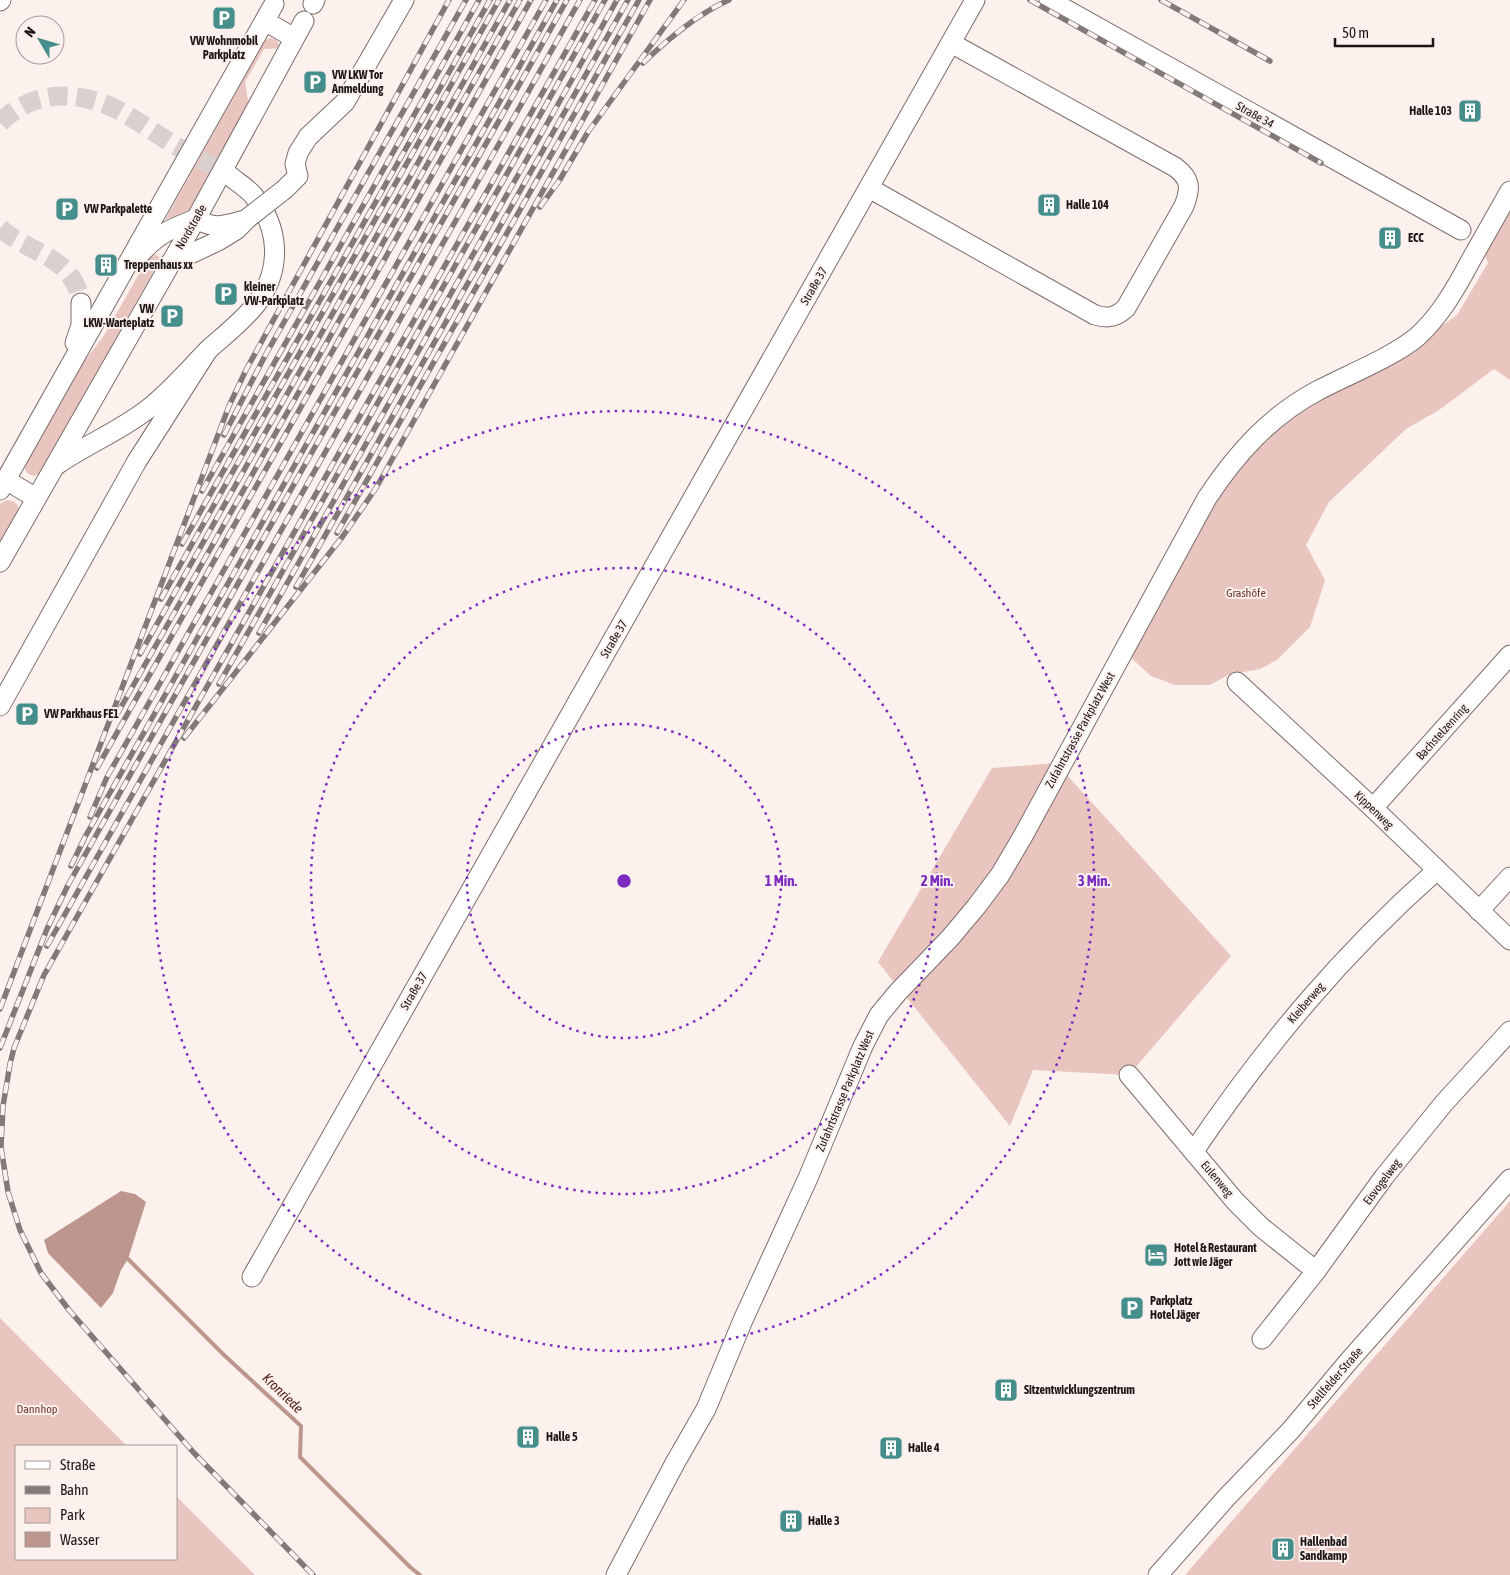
<svg xmlns="http://www.w3.org/2000/svg" width="1510" height="1575" font-family="'Asap Condensed',sans-serif">
<style>
.green{fill:#e8c5be}
.water{fill:#bd968d}
.lines{fill:none;stroke-linecap:round;stroke-linejoin:round}
.stream{stroke:#bd968d;stroke-width:4}
.minor-tunnel{stroke:#dbd0ce;stroke-width:19;stroke-dasharray:19 9;stroke-linecap:butt}
.minor-casing{stroke:#7b6e6b;stroke-width:21}
.minor{stroke:#fff;stroke-width:19}
.rail-casing{stroke:#827a78;stroke-width:5.5}
.rail{stroke:#fdf1ee;stroke-width:4;stroke-dasharray:11;stroke-linecap:butt}
.minor-bridge-casing{stroke:#7b6e6b;stroke-width:21;stroke-linecap:butt}
.minor-bridge{stroke:#fff;stroke-width:19}
.ring{fill:none;stroke:#7b2cbf;stroke-width:2.5;stroke-dasharray:2.5 5}
.labels{text-anchor:middle;stroke-width:4;stroke-linejoin:round;paint-order:stroke}
.poi-label{font-size:12px;font-weight:bold;fill:#1c1716;stroke:#fdf1ee;text-anchor:start}
.street-label{font-size:12px;fill:#1c1716;stroke:#fdf1ee}
.park-label{font-size:12px;fill:#6c362c;stroke:#fdf1ee}
.water-label{font-size:14px;font-style:italic;fill:#552218;stroke:#fdf1ee}
.centre{fill:#7b2cbf;stroke:#fdf1ee;stroke-width:2.5}
.ring-label{font-size:15px;text-anchor:middle;font-weight:bold;fill:#7b2cbf;stroke:#fdf1ee;stroke-width:4;stroke-linejoin:round;paint-order:stroke}
</style>
<rect width="100%" height="100%" fill="#fdf1ee"/>
<g class="green">
<polygon points="271,38 276,40 282,48 264,49 245,82 249,107 190,210 165,220 265,40"/>
<polygon points="1510,208 1510,380 1494,369 1439,410 1406,429 1329,502 1306,545 1325,580 1310,627 1277,660 1260,669 1228,675 1210,685 1175,685 1151,676 1130,657 1221,493 1242,463 1291,416 1402,354 1457,315 1488,263 1484,253"/>
<polygon points="156,255 161,258 40,473 34,476 28,474 24,467 26,460 75,373 103,337 147,260 151,256"/>
<polygon points="6,500 13,501 18,506 19,512 0,545 0,504"/>
<polygon points="1056,763 1231,956 1129,1075 1033,1070 1010,1126 878,962 992,768"/>
<polygon points="1510,1201 1510,1575 1185,1575"/>
<polygon points="0,1318 127,1446 16,1446 16,1559 176,1559 176,1496 255,1575 0,1575"/>
</g>
<polygon class="water" points="121,1191 135,1194 146,1202 128,1259 121,1270 113,1293 101,1308 48,1253 44,1240"/>
<g class="lines">
<polyline class="stream" points="128,1259 224,1355 301,1426 300,1457 410,1567 420,1575"/>
<g class="minor-tunnel">
<path d="M 0,123 C 32,90 75,90 114,108 C 134,118 152,131 171,143"/>
<polyline points="176,146 230,176"/>
<path d="M 0,228 C 30,255 74,255 81,303"/>
</g>
<g class="minor-casing">
<g id="minor">
<polyline points="1049,0 1461,230"/>
<polyline points="0,1 1,0"/>
<polyline points="313,4 315,0"/>
<polyline points="265,21 294,38"/>
<path d="M 869,188 L 1095,315 C 1109,319 1116,317 1126,308 L 1184,206 C 1191,188 1191,179 1175,167 L 951,43"/>
<polyline points="285,189 298,176 295,164 298,153 308,137 345,102 404,0"/>
<path d="M 196,219 C 214,229 222,226 241,221"/>
<path d="M 141,253 C 158,234 172,228 196,219"/>
<polyline points="169,264 218,241 236,230 248,218"/>
<polyline points="75,343 81,325 81,303"/>
<path d="M 58,464 C 87,444 120,431 148,409 C 171,391 190,368 210,348 C 226,334 244,320 257,303 C 282,269 280,228 253,195 C 247,188 237,182 230,176"/>
<polyline points="6,480 36,498"/>
<polyline points="0,490 274,4"/>
<polyline points="0,562 196,219 304,21"/>
<polyline points="1237,682 1373,808 1510,940"/>
<polyline points="0,706 137,461 208,350"/>
<polyline points="1373,808 1510,655"/>
<polyline points="1479,911 1510,877"/>
<polyline points="1129,1075 1235,1201 1261,1227 1316,1271"/>
<path d="M 1194,1151 C 1266,1045 1341,955 1437,870"/>
<polyline points="252,1277 975,0"/>
<polyline points="1262,1339 1316,1271 1384,1177 1444,1103 1510,1031"/>
<path d="M 616,1575 L 675,1463 L 706,1409 L 743,1320 L 808,1178 L 863,1046 L 879,1015 L 898,992 L 950,938 L 976,907 L 1000,875 L 1023,836 L 1207,498 C 1236,454 1270,416 1317,391 C 1347,375 1391,358 1417,337 C 1441,315 1456,288 1471,260 C 1484,237 1497,214 1510,191"/>
<polyline points="1158,1575 1226,1498 1291,1430 1348,1362 1510,1179"/>
</g>
</g>
<use href="#minor" class="minor"/>
<g class="rail-casing">
<g id="rail">
<polyline points="1030,0 1321,163"/>
<polyline points="1161,0 1270,61"/>
<path d="M 643,63 C 668,39 697,14 729,0"/>
<polyline points="540,207 559,181 588,132 684,0"/>
<polyline points="224,435 266,354 466,0"/>
<polyline points="202,491 479,0"/>
<polyline points="337,533 639,0"/>
<polyline points="182,544 490,0"/>
<polyline points="296,587 628,0"/>
<polyline points="161,599 499,0"/>
<polyline points="259,633 617,0"/>
<polyline points="140,654 510,0"/>
<polyline points="219,684 605,0"/>
<polyline points="116,716 520,0"/>
<polyline points="184,738 343,536 376,488 650,0"/>
<polyline points="97,768 531,0"/>
<polyline points="90,817 107,777 546,0"/>
<polyline points="71,866 85,837 557,0"/>
<polyline points="47,946 580,0"/>
<polyline points="0,1009 229,406 246,370 449,0"/>
<polyline points="0,1048 47,929 68,885 567,0"/>
<polyline points="313,1575 194,1453 69,1310 41,1273 20,1230 8,1192 1,1147 3,1106 10,1064 14,1048 44,975 595,0"/>
</g>
</g>
<use href="#rail" class="rail"/>
<g class="minor-bridge-casing">
<polyline id="minor-bridge" points="248,218 285,189"/>
</g>
<use href="#minor-bridge" class="minor-bridge"/>
</g>
<g class="ring">
<circle cx="624" cy="881" r="157"/>
<circle cx="624" cy="881" r="313"/>
<circle cx="624" cy="881" r="470"/>
</g>
<defs>
<g id="parking-square" transform="scale(1.25)"><rect x="-9" y="-9" width="18" height="18" rx="4" fill="#468e8c" stroke="#fdf1ee"/><path d="M-3.5-5.5H1a3.5 3.5 0 0 1 0 7H-1V5.5H-3.5ZM-1-3.4V-.6H.8a1.4 1.4 0 0 0 0-2.8Z" fill="#fff"/></g>
<g id="building-square" transform="scale(1.25)"><rect x="-9" y="-9" width="18" height="18" rx="4" fill="#468e8c" stroke="#fdf1ee"/><path d="M-4-6H4V6H1V3H-1V6H-4ZM-2.5-4.3h1.7v1.8h-1.7ZM.8-4.3h1.7v1.8H.8ZM-2.5-1h1.7V.8h-1.7ZM.8-1h1.7V.8H.8Z" fill="#fff"/></g>
<g id="hotel-square" transform="scale(1.25)"><rect x="-9" y="-9" width="18" height="18" rx="4" fill="#468e8c" stroke="#fdf1ee"/><path d="M-6-4.5h1.5V1H6V5H4.5V3h-9V5H-6ZM-4 0a1.8 1.8 0 1 1 3.6 0ZM.5 0V-2.5h3Q6-2.5 6 0Z" fill="#fff"/></g>
</defs>
<g fill-rule="evenodd">
<use href="#parking-square" x="224" y="18"/>
<use href="#parking-square" x="315" y="82"/>
<use href="#building-square" x="1470" y="111"/>
<use href="#building-square" x="1049" y="205"/>
<use href="#parking-square" x="67" y="209"/>
<use href="#building-square" x="1390" y="238"/>
<use href="#building-square" x="106" y="265"/>
<use href="#parking-square" x="226" y="294"/>
<use href="#parking-square" x="172" y="316"/>
<use href="#parking-square" x="27" y="714"/>
<use href="#hotel-square" x="1156" y="1255"/>
<use href="#parking-square" x="1132" y="1308"/>
<use href="#building-square" x="1006" y="1390"/>
<use href="#building-square" x="528" y="1437"/>
<use href="#building-square" x="891" y="1448"/>
<use href="#building-square" x="791" y="1521"/>
<use href="#building-square" x="1283" y="1549"/>
</g>
<g class="labels">
<g class="poi-label">
<text x="224" y="45" text-anchor="middle">VW Wohnmobil<tspan x="224" dy="14">Parkplatz</tspan></text>
<text x="332" y="79">VW LKW Tor<tspan x="332" dy="14">Anmeldung</tspan></text>
<text x="1452" y="115" text-anchor="end">Halle 103</text>
<text x="1066" y="209">Halle 104</text>
<text x="84" y="213">VW Parkpalette</text>
<text x="1408" y="242">ECC</text>
<text x="124" y="269">Treppenhaus xx</text>
<text x="244" y="291">kleiner<tspan x="244" dy="14">VW-Parkplatz</tspan></text>
<text x="154" y="313" text-anchor="end">VW<tspan x="154" dy="14">LKW-Warteplatz</tspan></text>
<text x="44" y="718">VW Parkhaus FE1</text>
<text x="1174" y="1252">Hotel &amp; Restaurant<tspan x="1174" dy="14">Jott wie Jäger</tspan></text>
<text x="1150" y="1305">Parkplatz<tspan x="1150" dy="14">Hotel Jäger</tspan></text>
<text x="1024" y="1394">Sitzentwicklungszentrum</text>
<text x="546" y="1441">Halle 5</text>
<text x="908" y="1452">Halle 4</text>
<text x="808" y="1525">Halle 3</text>
<text x="1300" y="1546">Hallenbad<tspan x="1300" dy="14">Sandkamp</tspan></text>
</g>
<g class="street-label">
<text transform="translate(1255 115) rotate(29)" y="4">Straße 34</text>
<text transform="translate(191 227) rotate(-60)" y="4">Nordstraße</text>
<text transform="translate(814 286) rotate(-60)" y="4">Straße 37</text>
<text transform="translate(614 639) rotate(-60)" y="4">Straße 37</text>
<text transform="translate(1080 730) rotate(-61)" y="4">Zufahrtstrasse Parkplatz West</text>
<text transform="translate(1442 732) rotate(-48)" y="4">Bachstelzenring</text>
<text transform="translate(1374 810) rotate(44)" y="4">Kippenweg</text>
<text transform="translate(414 991) rotate(-60)" y="4">Straße 37</text>
<text transform="translate(1306 1003) rotate(-49)" y="4">Kleiberweg</text>
<text transform="translate(845 1091) rotate(-67)" y="4">Zufahrtstrasse Parkplatz West</text>
<text transform="translate(1217 1179) rotate(50)" y="4">Eulenweg</text>
<text transform="translate(1382 1182) rotate(-53)" y="4">Eisvogelweg</text>
<text transform="translate(1335 1378) rotate(-49)" y="4">Stellfelder Straße</text>
</g>
<g class="park-label">
<text x="1246" y="597">Grashöfe</text>
<text x="37" y="1413">Dannhop</text>
</g>
<g class="water-label">
<text transform="translate(283 1393) rotate(44)" y="5">Kronriede</text>
</g>
</g>
<circle cx="624" cy="881" r="8" class="centre"/>
<g class="ring-label">
<text x="781" y="886">1 Min.</text>
<text x="937" y="886">2 Min.</text>
<text x="1094" y="886">3 Min.</text>
</g>
<rect x="15" y="1445" width="162" height="115" fill="#fdf1ee" stroke="#a39a98"/>
<rect x="25" y="1461" width="25" height="8" fill="#ffffff" stroke="#a39a98"/>
<text x="60" y="1470" font-size="15" fill="#1c1716">Straße</text>
<rect x="25" y="1486" width="25" height="8" fill="#827a78" stroke="#a39a98"/>
<text x="60" y="1495" font-size="15" fill="#1c1716">Bahn</text>
<rect x="25" y="1508" width="25" height="15" fill="#e8c5be" stroke="#a39a98"/>
<text x="60" y="1520" font-size="15" fill="#1c1716">Park</text>
<rect x="25" y="1532" width="25" height="15" fill="#bd968d" stroke="#a39a98"/>
<text x="60" y="1545" font-size="15" fill="#1c1716">Wasser</text>
<g transform="translate(40 40) rotate(308)"><circle r="24" fill="#fdf1ee" stroke="#a39a98"/>
<path d="M0-4L9 19L0 12L-9 19Z" fill="#468e8c"/>
<text y="-8" font-size="14" font-weight="bold" text-anchor="middle" fill="#1c1716">N</text>
</g>
<path d="M1335 38v8h98v-8" fill="none" stroke="#1c1716" stroke-width="2.5"/>
<text x="1342" y="38" font-size="15" fill="#1c1716" stroke="#fdf1ee" stroke-width="4" paint-order="stroke">50 m</text>
</svg>
